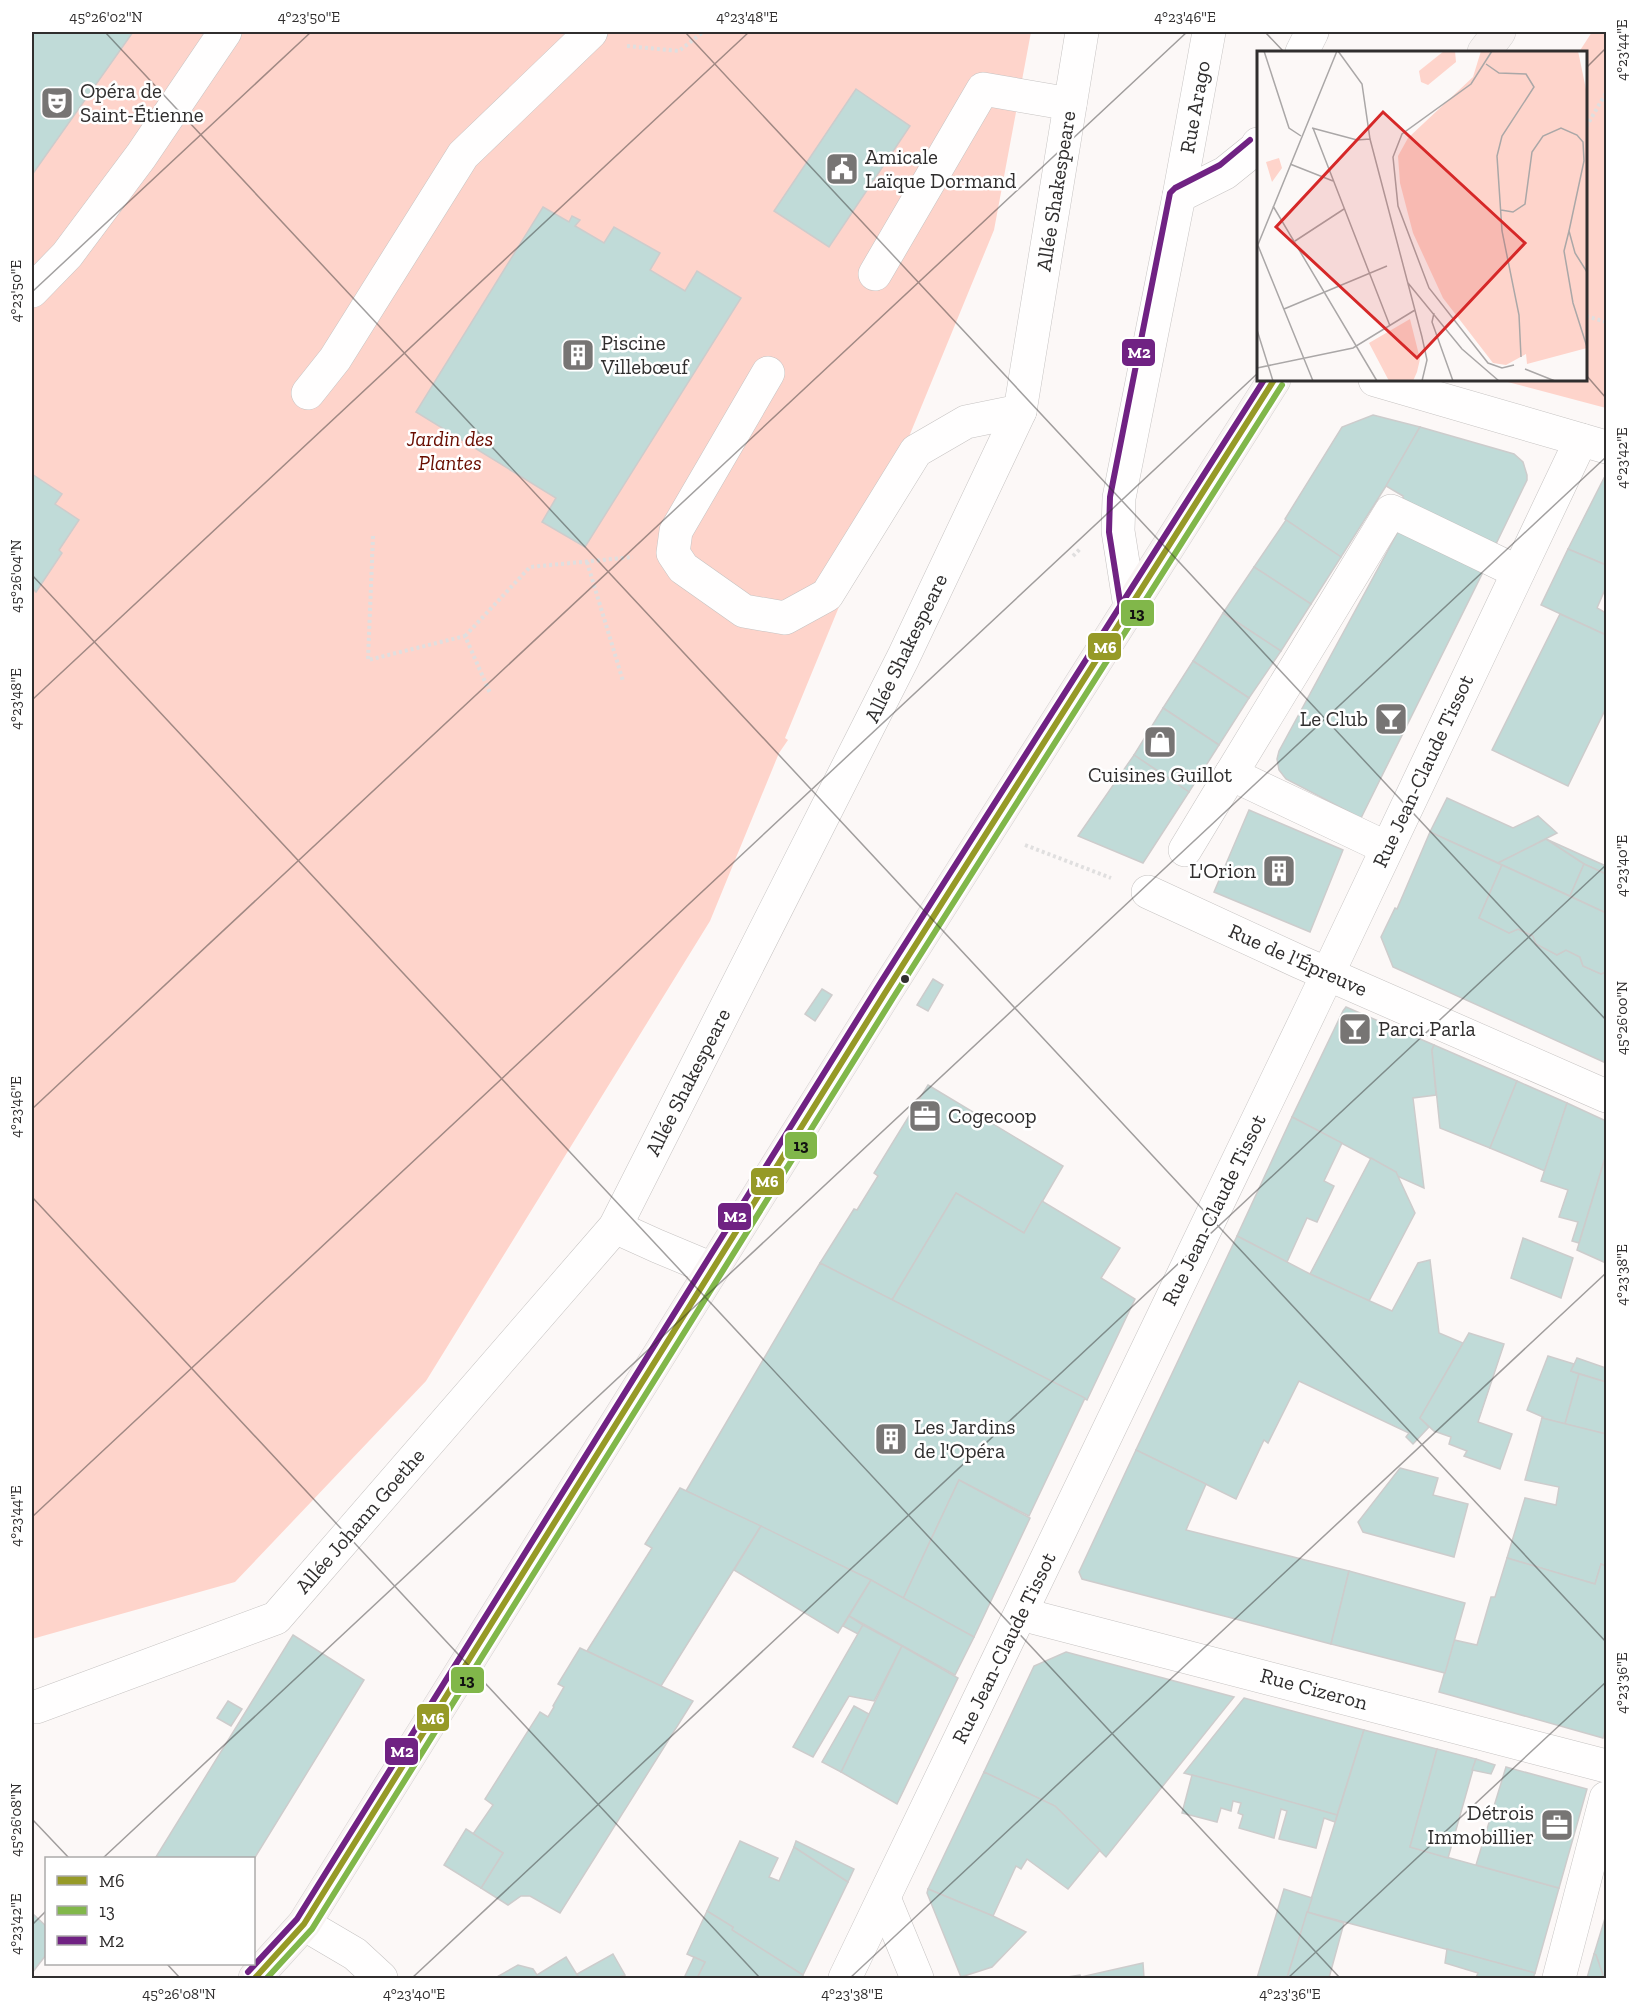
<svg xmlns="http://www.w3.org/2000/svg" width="1638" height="2010" font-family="'Zilla Slab',serif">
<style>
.green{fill:#fed4cb}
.building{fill:#c0dbd8;stroke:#cdcccc;stroke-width:1.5}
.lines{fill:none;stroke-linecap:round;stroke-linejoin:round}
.minor-casing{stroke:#c6c3c2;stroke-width:34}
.major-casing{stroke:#d5d3d2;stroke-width:34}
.path{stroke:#e0dfdf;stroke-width:4;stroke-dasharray:3 3;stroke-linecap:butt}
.minor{stroke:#fffefe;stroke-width:33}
.major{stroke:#f8f3f2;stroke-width:33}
.bus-1-casing{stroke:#fff;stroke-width:10}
.bus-2-casing{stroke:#fff;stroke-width:10}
.bus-3-casing{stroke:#fff;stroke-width:10}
.bus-1{stroke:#969a27;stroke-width:6}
.bus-2{stroke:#81b74a;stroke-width:6}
.bus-3{stroke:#702283;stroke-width:6}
.ticks{fill:none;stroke:#302e2e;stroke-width:1.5;stroke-opacity:0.45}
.bus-dot{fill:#302e2e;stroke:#fff;stroke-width:2}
.labels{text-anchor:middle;stroke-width:5;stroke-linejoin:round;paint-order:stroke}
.poi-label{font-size:21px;fill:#302e2e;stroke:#fff;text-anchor:start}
.street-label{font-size:21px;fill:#302e2e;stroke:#fff}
.park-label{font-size:21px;font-style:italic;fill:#690d00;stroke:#fff}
.inset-road{fill:none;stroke:#aaa7a7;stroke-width:1.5}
.view{fill:#d62828;fill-opacity:0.15;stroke:#d62828;stroke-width:3}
.inset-edge{fill:none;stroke:#302e2e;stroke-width:3}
.line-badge{stroke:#fff;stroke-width:2}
.badge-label{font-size:16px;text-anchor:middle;font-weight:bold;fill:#fff}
.pale-badge-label{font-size:16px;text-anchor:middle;font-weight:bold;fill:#111}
.neatline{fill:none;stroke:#302e2e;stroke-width:2}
.ticks-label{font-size:15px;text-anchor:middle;fill:#302e2e}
</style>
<rect width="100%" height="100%" fill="#fcf8f7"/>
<g class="green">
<polygon points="32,32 1031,32 994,230 785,738 788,740 779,753 710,921 426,1381 235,1582 32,1639"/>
<polygon points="1592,32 1606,32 1606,408 1500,380 1586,380 1586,52 1579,52"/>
</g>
<g class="building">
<polygon points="32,32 133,32 32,175"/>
<polygon points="856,89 910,126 829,247 774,211"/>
<polygon points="543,207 569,222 572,216 580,220 575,226 604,243 614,227 660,253 650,270 685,291 697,271 741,298 585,547 542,522 556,498 416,412"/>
<polygon points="1373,415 1420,427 1386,486 1341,557 1285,519 1342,427"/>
<polygon points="1420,427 1514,454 1523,462 1527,475 1527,480 1495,546 1403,500 1403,496 1386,486"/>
<polygon points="32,474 62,494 55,504 79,520 59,550 62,553 36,592 33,589 32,590"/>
<polygon points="1604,478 1606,479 1606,565 1568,549"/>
<polygon points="1286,520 1341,557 1311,604 1254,567"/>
<polygon points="1399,530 1484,570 1361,818 1286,779 1279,770 1277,759 1279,751"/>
<polygon points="1568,549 1606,565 1606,587 1597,608 1606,613 1606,635 1541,605"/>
<polygon points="1254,567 1311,604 1281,651 1223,613"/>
<polygon points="1223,613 1281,651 1249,698 1193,661"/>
<polygon points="1560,614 1606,635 1606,708 1568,786 1492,750"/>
<polygon points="1193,661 1249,698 1219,745 1163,708"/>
<polygon points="1163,708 1219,745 1189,792 1134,755"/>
<polygon points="1134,755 1189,792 1143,863 1078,836"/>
<polygon points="1447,798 1513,828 1538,816 1557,833 1498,863 1430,832"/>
<polygon points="1249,810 1343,850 1310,932 1214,892"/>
<polygon points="1430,832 1502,865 1479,918 1509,933 1518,929 1533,936 1536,944 1557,955 1566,950 1580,957 1583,966 1601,974 1606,972 1606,1063 1393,967 1381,937 1395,908 1397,909"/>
<polygon points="1546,839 1606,866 1606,874 1584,864"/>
<polygon points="1546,839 1584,864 1570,896 1498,863"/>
<polygon points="1584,864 1606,874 1606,913 1570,896"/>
<polygon points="1502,865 1606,913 1606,972 1601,974 1583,966 1580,957 1566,950 1557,955 1536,944 1533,936 1518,929 1509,933 1479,918"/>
<polygon points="933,979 943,985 928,1011 917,1005"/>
<polygon points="822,989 832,995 815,1021 805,1014"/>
<polygon points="1346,1007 1434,1045 1432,1050 1436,1095 1413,1098 1424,1188 1397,1176 1396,1172 1292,1117 1343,1011"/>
<polygon points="1434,1045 1517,1081 1490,1148 1440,1128 1432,1050"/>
<polygon points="1517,1081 1567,1103 1545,1171 1490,1148"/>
<polygon points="928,1085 1063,1166 1024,1233 956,1193 892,1300 820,1263 854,1209 857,1210 878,1176 874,1173"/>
<polygon points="1567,1103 1606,1121 1606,1155 1579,1243 1572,1241 1578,1222 1559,1217 1568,1190 1541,1181"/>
<polygon points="1292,1117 1342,1143 1324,1181 1334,1186 1317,1222 1307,1218 1287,1262 1237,1236"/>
<polygon points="1606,1155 1606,1263 1577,1250"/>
<polygon points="1371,1158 1396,1172 1415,1213 1369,1301 1310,1274"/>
<polygon points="956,1193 1024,1233 1042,1201 1120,1248 1101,1278 1135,1299 1087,1400 892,1300"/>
<polygon points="1237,1236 1310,1274 1392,1311 1418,1263 1430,1260 1439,1333 1463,1343 1420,1418 1429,1427 1413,1444 1406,1437 1409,1433 1299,1381 1268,1443 1264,1440 1236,1499 1136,1450"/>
<polygon points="1523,1238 1573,1258 1561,1298 1511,1278"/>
<polygon points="820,1263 1085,1398 1029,1516 959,1480 903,1599 871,1580 686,1491"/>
<polygon points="1469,1333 1504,1344 1478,1422 1512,1434 1500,1469 1464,1456 1467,1451 1449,1444 1451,1437 1434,1431 1420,1418"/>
<polygon points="1548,1356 1574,1364 1571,1371 1579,1374 1565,1424 1542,1418 1543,1417 1527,1410"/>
<polygon points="1577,1358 1606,1368 1606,1382 1571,1371"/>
<polygon points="1579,1374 1606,1382 1606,1434 1565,1424"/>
<polygon points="1542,1418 1606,1434 1606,1566 1601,1564 1595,1584 1507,1558 1525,1498 1556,1505 1559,1487 1525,1480"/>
<polygon points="1136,1450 1206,1484 1186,1530 1349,1571 1331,1644 1082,1579 1079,1572"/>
<polygon points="1400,1468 1438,1478 1433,1495 1468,1504 1454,1557 1363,1532 1358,1522"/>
<polygon points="959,1480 1030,1518 974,1637 903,1599"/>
<polygon points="680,1488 761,1526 661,1686 587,1651 652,1548 645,1544"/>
<polygon points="761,1526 871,1580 838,1633 734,1570"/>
<polygon points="1507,1558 1595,1584 1601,1564 1606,1566 1606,1727 1603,1738 1439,1692 1454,1640 1477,1645 1491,1597 1495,1597"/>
<polygon points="1349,1571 1465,1603 1445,1673 1331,1644"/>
<polygon points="871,1580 974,1637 955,1675 849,1616"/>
<polygon points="849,1616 863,1625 858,1634 843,1626"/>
<polygon points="863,1625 902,1646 874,1701 849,1696 813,1757 793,1747"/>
<polygon points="293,1635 364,1680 254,1859 158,1858 156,1857"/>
<polygon points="902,1646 958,1678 897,1804 841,1772"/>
<polygon points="580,1648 693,1701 560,1913 530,1896 521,1896 508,1905 481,1888 503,1853 473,1834 493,1805 485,1799 540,1712 548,1717 554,1707 553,1706 564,1687 558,1684"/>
<polygon points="1066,1652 1234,1697 1106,1857 1055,1806 984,1772 1034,1666"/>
<polygon points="1244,1698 1364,1730 1337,1815 1184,1773"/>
<polygon points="228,1701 242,1709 231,1726 217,1718"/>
<polygon points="854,1706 869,1714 841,1772 822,1762"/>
<polygon points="1364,1730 1437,1749 1410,1847 1559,1888 1535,1973 1307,1912"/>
<polygon points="1437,1749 1476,1759 1448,1858 1410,1847"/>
<polygon points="1476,1759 1495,1765 1491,1774 1472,1770"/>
<polygon points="1506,1767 1587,1789 1559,1888 1476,1865"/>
<polygon points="984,1772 1055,1806 1100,1850 1068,1889 1027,1859 1021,1869 1016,1866 993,1916 928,1889"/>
<polygon points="1192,1775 1249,1790 1337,1815 1335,1822 1324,1818 1316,1848 1279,1839 1287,1811 1281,1809 1274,1838 1239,1828 1243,1815 1238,1813 1241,1803 1233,1801 1231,1811 1221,1808 1217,1822 1182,1813"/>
<polygon points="466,1829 503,1853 481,1888 444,1865"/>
<polygon points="740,1841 778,1858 769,1877 779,1881 794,1847 848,1882 803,1975 732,1930 733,1927 707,1911"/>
<polygon points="796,1841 854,1869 848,1882 794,1847"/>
<polygon points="928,1889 993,1916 1026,1932 992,1967 961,1977 927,1893"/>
<polygon points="1284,1889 1312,1898 1287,1978 1257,1978"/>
<polygon points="707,1911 733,1927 732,1930 803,1975 802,1978 697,1978 705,1962 687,1954"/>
<polygon points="1307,1912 1344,1923 1329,1978 1287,1978"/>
<polygon points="32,1913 46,1926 46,1955 32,1973"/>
<polygon points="1606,1915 1606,1978 1604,1978 1596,1955 1594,1954"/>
<polygon points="1447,1949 1535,1973 1533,1978 1476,1978 1478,1973 1445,1963"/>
<polygon points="613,1954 625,1975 619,1977 620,1978 579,1978 577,1974"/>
<polygon points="1594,1954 1596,1955 1604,1978 1587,1978"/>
<polygon points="566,1957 579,1978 495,1978 518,1965 533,1969 537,1975"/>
<polygon points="694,1957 705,1962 697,1978 684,1978"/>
<polygon points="1143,1963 1144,1978 1061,1978 1080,1975 1081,1977"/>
</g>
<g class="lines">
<g class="minor-casing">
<g id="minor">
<polyline points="1302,52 1312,32"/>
<polyline points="1179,196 1225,173 1256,148 1258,144"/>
<polyline points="875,274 983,89 1070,104"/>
<polyline points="32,291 67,255 141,156 225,32"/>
<polyline points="768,373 676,531 673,553 683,568 744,611 785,618 827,595 916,451 966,422 1020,411"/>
<polyline points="1375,380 1606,447"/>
<polyline points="308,393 335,359 463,155 591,32"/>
<polyline points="1130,607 1118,531 1119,498 1179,196 1209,32"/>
<polyline points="1387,848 1231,774 1391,511 1518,572"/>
<polyline points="1185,850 1231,774"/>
<polyline points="1148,892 1300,962 1606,1096"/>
<polyline points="615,1227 657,1246 712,1269"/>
<polyline points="1021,1614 1606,1766"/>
<polyline points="32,1706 36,1707 276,1618 615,1227 903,658 1020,411 1082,32"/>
<polyline points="884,1898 917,1978"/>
<polyline points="304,1924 355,1954 381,1978"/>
<polyline points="845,1978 1312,1007 1581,440"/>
<polyline points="1559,1978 1606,1798"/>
</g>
</g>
<g class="major-casing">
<g id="major">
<polyline points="1484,52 1499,32"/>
<polyline points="255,1978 304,1924 885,993 1274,380"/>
</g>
</g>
<g class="path">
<polyline points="627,46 679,51 703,32"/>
<polyline points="1586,127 1606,93"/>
<polyline points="1586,316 1606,322"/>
<polyline points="373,536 368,660 465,636 490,693"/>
<polyline points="1073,556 1080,549"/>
<polyline points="587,562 623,681"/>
<polyline points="465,636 530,567 633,557"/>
<polyline points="1025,845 1111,878"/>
</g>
<use href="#minor" class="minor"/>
<use href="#major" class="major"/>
<g class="bus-1-casing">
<polyline id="bus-1" points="255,1978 304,1924 885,993 1274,380"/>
</g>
<g class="bus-2-casing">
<polyline id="bus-2" points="267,1978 312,1929 893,998 1282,385"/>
</g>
<g class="bus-3-casing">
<g id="bus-3">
<polyline points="1121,608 1109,532 1110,497 1170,193 1175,188 1220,165 1250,140"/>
<polyline points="248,1972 297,1919 877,988 1264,380"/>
</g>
</g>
<use href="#bus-1" class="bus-1"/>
<use href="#bus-2" class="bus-2"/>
<use href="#bus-3" class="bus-3"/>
</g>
<path class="ticks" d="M 105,32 L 1606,1642M 685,32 L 1606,1020M 1265,32 L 1284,52M 1586,68 L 1606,48M 32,292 L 311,32M 1586,375 L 1606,398M 32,575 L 1340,1978M 32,700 L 749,32M 32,1109 L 1187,32M 32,1197 L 760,1978M 32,1517 L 1258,373M 32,1819 L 69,1858M 103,1858 L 1606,457M 32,1925 L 46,1911M 167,1964 L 180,1978M 412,1978 L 1606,865M 850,1978 L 1606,1273M 1288,1978 L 1606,1682"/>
<defs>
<g id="theatre-square" transform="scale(1.725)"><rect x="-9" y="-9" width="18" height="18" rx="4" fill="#777574" stroke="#fff"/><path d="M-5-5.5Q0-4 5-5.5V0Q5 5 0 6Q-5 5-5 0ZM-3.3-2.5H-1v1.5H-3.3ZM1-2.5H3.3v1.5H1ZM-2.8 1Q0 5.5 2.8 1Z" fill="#fff"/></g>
<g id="civic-square" transform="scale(1.725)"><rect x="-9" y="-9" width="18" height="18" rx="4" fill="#777574" stroke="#fff"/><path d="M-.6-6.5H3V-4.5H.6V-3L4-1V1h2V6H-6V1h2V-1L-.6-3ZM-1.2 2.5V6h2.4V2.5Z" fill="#fff"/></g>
<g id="building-square" transform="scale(1.725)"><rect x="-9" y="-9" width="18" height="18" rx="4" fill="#777574" stroke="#fff"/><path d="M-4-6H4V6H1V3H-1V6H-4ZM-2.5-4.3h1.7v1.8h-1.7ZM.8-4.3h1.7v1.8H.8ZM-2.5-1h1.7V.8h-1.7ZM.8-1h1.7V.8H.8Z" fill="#fff"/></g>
<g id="bar-square" transform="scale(1.725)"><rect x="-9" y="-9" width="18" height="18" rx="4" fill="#777574" stroke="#fff"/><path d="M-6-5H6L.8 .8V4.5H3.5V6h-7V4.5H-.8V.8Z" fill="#fff"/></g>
<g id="shop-square" transform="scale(1.725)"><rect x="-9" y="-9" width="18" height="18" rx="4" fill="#777574" stroke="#fff"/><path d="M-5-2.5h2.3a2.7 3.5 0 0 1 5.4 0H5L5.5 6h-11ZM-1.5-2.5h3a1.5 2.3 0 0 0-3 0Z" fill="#fff"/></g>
<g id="office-square" transform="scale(1.725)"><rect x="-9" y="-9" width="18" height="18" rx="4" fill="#777574" stroke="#fff"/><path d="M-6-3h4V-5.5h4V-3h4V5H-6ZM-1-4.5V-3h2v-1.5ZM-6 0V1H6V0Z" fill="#fff"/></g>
</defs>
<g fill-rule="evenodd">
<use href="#theatre-square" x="57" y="103"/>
<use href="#civic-square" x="842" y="169"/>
<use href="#building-square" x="578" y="355"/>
<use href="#bar-square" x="1391" y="719"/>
<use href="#shop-square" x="1160" y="742"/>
<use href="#building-square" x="1279" y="871"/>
<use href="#bar-square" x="1355" y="1029"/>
<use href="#office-square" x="925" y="1116"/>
<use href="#building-square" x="891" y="1439"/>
<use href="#office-square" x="1557" y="1825"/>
</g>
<circle class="bus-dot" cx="905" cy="979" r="5"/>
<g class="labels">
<g class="poi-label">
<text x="80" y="98">Opéra de<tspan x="80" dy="24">Saint-Étienne</tspan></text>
<text x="865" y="164">Amicale<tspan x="865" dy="24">Laïque Dormand</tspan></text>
<text x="601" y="350">Piscine<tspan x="601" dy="24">Villebœuf</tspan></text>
<text x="1368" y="726" text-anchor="end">Le Club</text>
<text x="1160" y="782" text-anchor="middle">Cuisines Guillot</text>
<text x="1256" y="878" text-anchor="end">L'Orion</text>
<text x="1378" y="1036">Parci Parla</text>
<text x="948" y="1123">Cogecoop</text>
<text x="914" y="1434">Les Jardins<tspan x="914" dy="24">de l'Opéra</tspan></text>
<text x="1534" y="1820" text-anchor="end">Détrois<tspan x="1534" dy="24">Immobillier</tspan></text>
</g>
<g class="street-label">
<text transform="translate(1195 107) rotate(-80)" y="7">Rue Arago</text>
<text transform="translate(1056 191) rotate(-81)" y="7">Allée Shakespeare</text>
<text transform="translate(906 648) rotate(-64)" y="7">Allée Shakespeare</text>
<text transform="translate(1423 771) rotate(-65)" y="7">Rue Jean-Claude Tissot</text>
<text transform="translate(1298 960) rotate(24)" y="7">Rue de l'Épreuve</text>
<text transform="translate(688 1082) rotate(-63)" y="7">Allée Shakespeare</text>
<text transform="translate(1214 1210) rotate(-64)" y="7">Rue Jean-Claude Tissot</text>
<text transform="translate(360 1521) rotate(-49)" y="7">Allée Johann Goethe</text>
<text transform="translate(1004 1648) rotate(-64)" y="7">Rue Jean-Claude Tissot</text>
<text transform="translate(1314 1689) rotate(15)" y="7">Rue Cizeron</text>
</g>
<g class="park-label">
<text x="450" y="446">Jardin des<tspan x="450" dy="24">Plantes</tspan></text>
</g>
</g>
<g transform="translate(1257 51)">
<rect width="330" height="330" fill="#fcf8f7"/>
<path d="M 187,0 L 198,0 L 199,11 L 171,34 L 164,31 L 162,20 ZM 224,0 L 321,0 L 330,43 L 330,297 L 270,313 L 269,303 L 249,314 L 236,312 L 186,247 L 156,182 L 143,132 L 141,105 L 151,87 L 216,26 ZM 22,107 L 25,117 L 15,131 L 9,111 ZM 153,268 L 163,308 L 160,321 L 156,330 L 132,330 L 112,292 Z" fill="#fed4cb"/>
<path class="inset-road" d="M 7,0 L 32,77 L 44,85M 81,0 L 105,33 L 113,88 L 165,286 L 170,309 L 165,330M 235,0 L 214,33 L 145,83 L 136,106 L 141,155 L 172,237 L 231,312 L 245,317 L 257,314M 229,13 L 242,22 L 269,23 L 277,36 L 245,85 L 240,105 L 245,180 L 262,264 L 264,306M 55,77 L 100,89 L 113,88M 56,77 L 133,275M 33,113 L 76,130M 16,155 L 120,330M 244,159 L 256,161 L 268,153 L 275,101 L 286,85 L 304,77 L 320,84 L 326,91 L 327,110 L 312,180 L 318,202 L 330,221M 312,180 L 307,200 L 316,252 L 330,296M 38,190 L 87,158M 0,192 L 56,330M 0,196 L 80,0M 151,232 L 205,298 L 242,330M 27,258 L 130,215M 177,262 L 175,271 L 196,330M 0,279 L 16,330M 0,317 L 96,297 L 158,259M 268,318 L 298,330"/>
<path class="view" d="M 126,61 L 268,192 L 160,307 L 19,176 Z"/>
<rect width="330" height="330" class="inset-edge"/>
</g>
<g class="line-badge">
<rect x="1121" y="338" width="35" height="29" rx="6" fill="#702283"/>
<rect x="1120" y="599" width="35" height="28" rx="6" fill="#81b74a"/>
<rect x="1087" y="632" width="35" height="29" rx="6" fill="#969a27"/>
<rect x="784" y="1131" width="34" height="29" rx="6" fill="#81b74a"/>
<rect x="750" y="1167" width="35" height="29" rx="6" fill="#969a27"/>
<rect x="717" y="1202" width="35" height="29" rx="6" fill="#702283"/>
<rect x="450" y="1666" width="35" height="28" rx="6" fill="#81b74a"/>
<rect x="416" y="1703" width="34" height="29" rx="6" fill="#969a27"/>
<rect x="384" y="1737" width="35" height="29" rx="6" fill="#702283"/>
</g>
<g class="badge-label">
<text x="1139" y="358">M2</text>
<text x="1105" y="653">M6</text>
<text x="767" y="1187">M6</text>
<text x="735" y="1222">M2</text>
<text x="433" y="1724">M6</text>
<text x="402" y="1757">M2</text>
</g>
<g class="pale-badge-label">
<text x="1137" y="619">13</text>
<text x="801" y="1151">13</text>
<text x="467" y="1686">13</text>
</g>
<rect width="1638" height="2010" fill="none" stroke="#ffffff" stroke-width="66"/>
<rect x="45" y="1857" width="210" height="108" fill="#ffffff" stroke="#acabab" stroke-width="1.5"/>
<rect x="57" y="1876" width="30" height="9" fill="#969a27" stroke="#acabab" stroke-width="1.5"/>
<text x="99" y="1887" font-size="18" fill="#302e2e">M6</text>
<rect x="57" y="1906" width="30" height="9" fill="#81b74a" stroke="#acabab" stroke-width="1.5"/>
<text x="99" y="1917" font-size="18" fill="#302e2e">13</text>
<rect x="57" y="1936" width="30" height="9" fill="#702283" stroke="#acabab" stroke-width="1.5"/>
<text x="99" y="1947" font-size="18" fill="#302e2e">M2</text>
<rect x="33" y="33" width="1572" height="1944" class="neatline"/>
<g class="ticks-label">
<text x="106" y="22">45°26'02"N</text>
<text x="309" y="22">4°23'50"E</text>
<text x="747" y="22">4°23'48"E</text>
<text x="1185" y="22">4°23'46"E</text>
<text transform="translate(1622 50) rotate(-90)" y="5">4°23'44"E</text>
<text transform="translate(16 291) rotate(-90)" y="5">4°23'50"E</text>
<text transform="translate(1622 458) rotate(-90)" y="5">4°23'42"E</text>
<text transform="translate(16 576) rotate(-90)" y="5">45°26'04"N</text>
<text transform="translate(16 699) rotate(-90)" y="5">4°23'48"E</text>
<text transform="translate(1622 866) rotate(-90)" y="5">4°23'40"E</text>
<text transform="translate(1622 1018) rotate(-90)" y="5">45°26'00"N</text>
<text transform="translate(16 1107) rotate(-90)" y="5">4°23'46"E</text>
<text transform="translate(1622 1275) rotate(-90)" y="5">4°23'38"E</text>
<text transform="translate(16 1516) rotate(-90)" y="5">4°23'44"E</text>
<text transform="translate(1622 1683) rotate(-90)" y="5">4°23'36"E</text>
<text transform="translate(16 1820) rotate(-90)" y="5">45°26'08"N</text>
<text transform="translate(16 1924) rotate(-90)" y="5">4°23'42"E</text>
<text x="179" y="1999">45°26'08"N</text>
<text x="414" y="1999">4°23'40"E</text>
<text x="852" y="1999">4°23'38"E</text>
<text x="1290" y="1999">4°23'36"E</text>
</g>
</svg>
